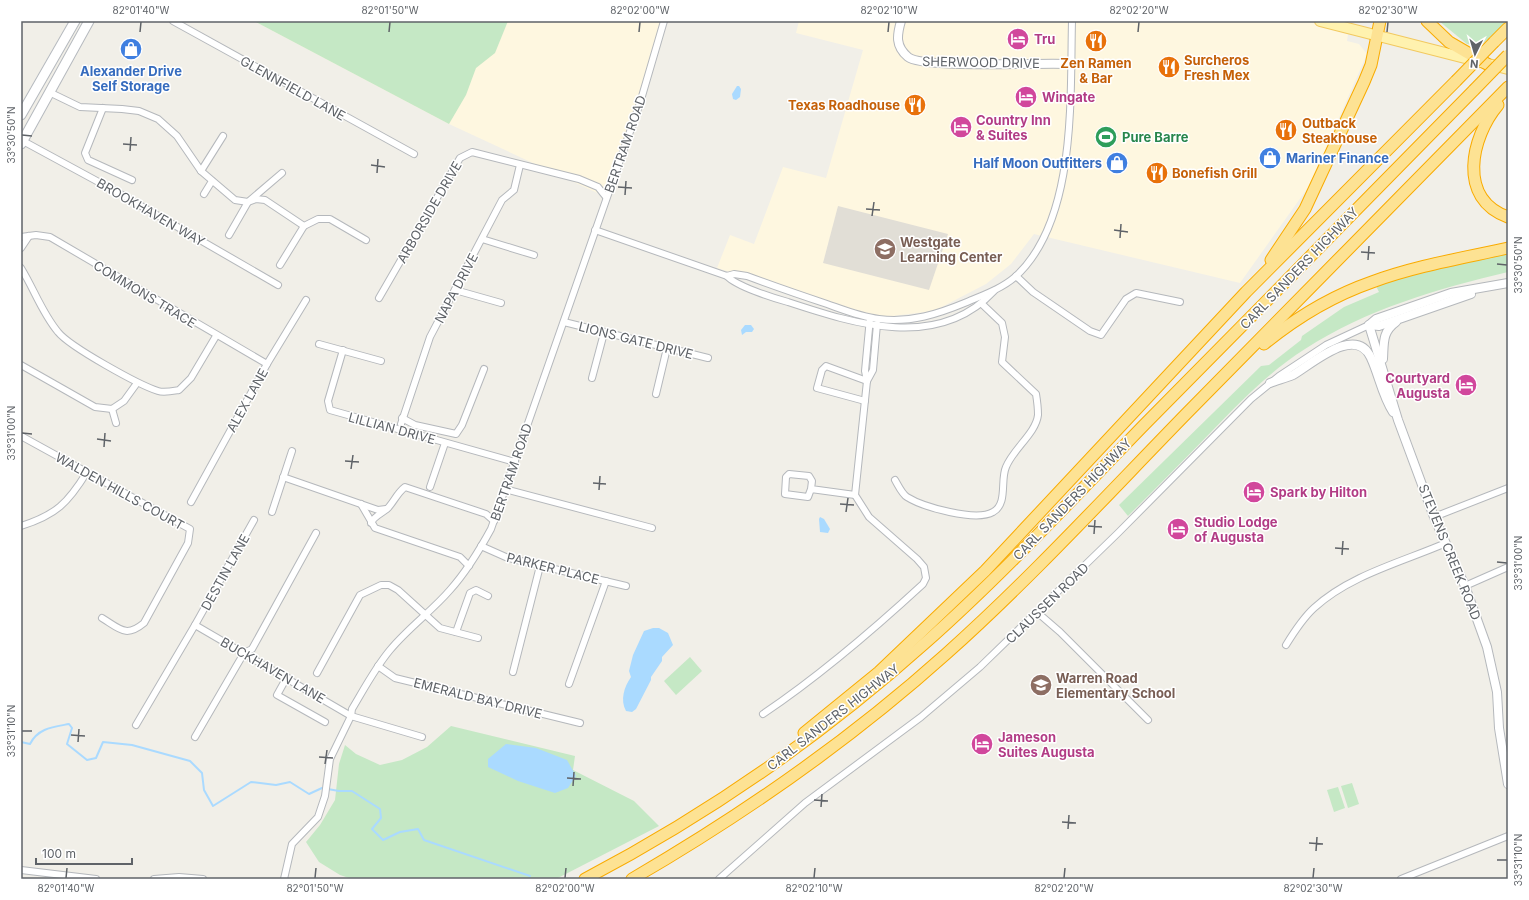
<svg xmlns="http://www.w3.org/2000/svg" width="1529" height="900" font-family="Inter,sans-serif">
<style>
.commercial{fill:#fef7e0}
.education{fill:#e1ded6}
.green{fill:#c5e8c5}
.water{fill:#aadaff}
.lines{fill:none;stroke-linecap:round;stroke-linejoin:round}
.stream{stroke:#aadaff;stroke-width:2}
.minor-casing{stroke:#b5b8bc;stroke-width:8}
.tertiary-casing{stroke:#b5b8bc;stroke-width:10}
.secondary-casing{stroke:#b6babf;stroke-width:11}
.primary-casing{stroke:#f2c960;stroke-width:12}
.motorway-casing{stroke:#f9ab00;stroke-width:13}
.minor{stroke:#fff;stroke-width:6}
.tertiary{stroke:#fff;stroke-width:8}
.secondary{stroke:#fff;stroke-width:9}
.primary{stroke:#fff2af;stroke-width:10}
.motorway{stroke:#fde293;stroke-width:11}
.motorway-bridge-casing{stroke:#f9ab00;stroke-width:13;stroke-linecap:butt}
.motorway-bridge{stroke:#fde293;stroke-width:11}
.ticks{fill:none;stroke:#5f6368;stroke-width:1.5}
.labels{text-anchor:middle;stroke-width:3;stroke-linejoin:round;paint-order:stroke}
.hotel-label{font-size:13px;font-weight:bold;fill:#b23c85;stroke:#fff;text-anchor:start}
.food-label{font-size:13px;font-weight:bold;fill:#c56008;stroke:#fff;text-anchor:start}
.street-label{font-size:13px;fill:#5f6368;stroke:#fff}
.shop-label{font-size:13px;font-weight:bold;fill:#366cbe;stroke:#fff}
.leisure-label{font-size:13px;font-weight:bold;fill:#27864d;stroke:#fff;text-anchor:start}
.education-label{font-size:13px;font-weight:bold;fill:#785e54;stroke:#fff;text-anchor:start}
.neatline{fill:none;stroke:#5f6368;stroke-width:1.5}
.ticks-label{font-size:10px;text-anchor:middle;fill:#5f6368}
</style>
<rect width="100%" height="100%" fill="#f1efe8"/>
<g class="commercial">
<polygon points="254,21 664,21 606,197 449,124"/>
<polygon points="799,21 1350,21 1347,41 1359,44 1367,54 1309,186 1240,283 1034,234 1011,264 986,284 934,311 884,317 853,311 717,268 730,235 754,244 783,167 826,178 863,50 796,33"/>
</g>
<polygon class="education" points="838,206 948,234 929,290 823,263"/>
<g class="green">
<polygon points="254,21 508,21 495,53 476,68 466,95 449,124"/>
<polygon points="1439,21 1508,21 1480,46 1467,44"/>
<path d="M 1508,252 L 1508,272 C 1437,289 1367,309 1305,349 C 1269,372 1241,401 1212,431 C 1184,460 1156,488 1128,516 L 1119,505 L 1261,366 L 1269,365 L 1301,340 L 1302,336 L 1344,307 L 1379,292 L 1376,286 L 1397,277 Z"/>
<polygon points="690,657 702,671 676,695 664,681"/>
<polygon points="451,726 575,756 573,770 634,801 659,826 556,879 352,879 340,875 319,862 306,842 320,825 335,800 339,764 345,745 356,754 380,765 402,760 427,747"/>
<polygon points="1352,783 1359,804 1348,808 1341,786"/>
<polygon points="1338,787 1345,808 1334,812 1327,790"/>
</g>
<g class="water">
<polygon points="737,86 739,86 741,89 740,97 736,100 733,99 732,94"/>
<polygon points="745,325 751,325 754,329 752,332 746,332 742,335 741,330"/>
<polygon points="1468,377 1471,387 1465,390 1462,379"/>
<polygon points="820,517 824,519 830,529 828,533 820,532 819,519"/>
<path d="M 653,628 L 659,628 L 668,633 L 673,645 L 662,657 L 662,661 L 651,677 L 651,680 L 636,709 L 632,712 L 626,711 C 620,700 624,687 631,677 L 629,671 L 633,655 L 644,631 Z"/>
<polygon points="506,744 536,748 567,760 576,776 568,788 555,793 518,781 488,767 488,759"/>
</g>
<g class="lines">
<path class="stream" d="M 21,742 L 30,744 C 38,728 53,727 69,724 L 72,728 L 67,744 L 87,760 L 96,758 L 103,742 L 132,745 L 190,761 L 202,773 L 204,790 L 213,806 L 251,782 L 276,785 L 290,782 L 309,794 L 322,788 L 339,791 L 352,791 L 380,809 L 381,818 L 372,829 L 383,840 L 400,832 L 418,829 L 424,840 L 530,876"/>
<g class="minor-casing">
<g id="minor">
<polyline points="173,21 414,154"/>
<polyline points="51,93 80,107 122,109 139,111 158,119 177,136 201,171 235,200 248,202 256,199 265,200 304,226 318,219 330,219 366,240"/>
<polyline points="103,108 85,153 88,160 132,180"/>
<polyline points="23,141 117,192 278,285"/>
<polyline points="201,171 223,136"/>
<polyline points="204,194 212,181"/>
<path d="M 595,230 L 727,276 L 734,274 L 747,276 C 774,286 800,295 827,304 C 844,310 861,317 879,319 C 911,323 938,314 967,302 C 983,295 1001,289 1015,277 C 1077,221 1070,98 1072,21"/>
<polyline points="229,235 248,202 282,173"/>
<polyline points="21,237 36,235 50,237 267,364"/>
<polyline points="482,239 534,255"/>
<polyline points="21,248 29,236"/>
<polyline points="280,265 304,226"/>
<path d="M 21,268 C 34,289 42,313 58,332 C 70,347 139,385 158,391 C 164,393 173,391 179,390 L 191,378 L 216,336"/>
<path d="M 727,276 C 736,286 773,298 788,302 C 855,324 938,351 994,291"/>
<polyline points="1016,276 1033,292 1090,331 1101,335 1126,299 1136,293 1180,302"/>
<polyline points="455,290 501,303"/>
<polyline points="379,298 460,158 472,152 579,179 598,187 606,197"/>
<polyline points="564,322 708,358"/>
<polyline points="319,344 381,361"/>
<polyline points="343,350 328,401 330,410 515,462"/>
<polyline points="21,365 95,407 112,409 124,401 137,383"/>
<polyline points="592,378 604,333"/>
<polyline points="867,381 873,370 877,324"/>
<polyline points="656,394 667,348"/>
<polyline points="865,401 817,388 822,370 826,366 867,381"/>
<polyline points="112,409 116,423"/>
<polyline points="402,418 415,425 456,434 462,425 484,369"/>
<polyline points="401,424 430,337 502,200 514,190 520,165"/>
<path d="M 21,436 L 190,529 L 188,543 L 144,623 C 126,638 120,629 102,618"/>
<polyline points="283,477 378,510 386,509"/>
<path d="M 895,480 C 898,485 902,494 907,497 C 923,507 976,522 993,512 C 1008,504 1000,480 1006,467 C 1013,449 1036,433 1038,415 C 1038,408 1037,400 1036,394 L 1002,362 L 1005,337 L 1002,323 L 982,304"/>
<polyline points="430,487 445,443"/>
<polyline points="505,489 652,528"/>
<polyline points="811,489 812,481 809,476 789,474 786,477 785,494 808,497 811,489 855,495"/>
<polyline points="191,502 267,364 306,300"/>
<polyline points="361,504 375,528 460,557 469,566"/>
<polyline points="272,512 292,451"/>
<polyline points="1434,517 1508,488"/>
<path d="M 371,523 C 373,517 382,513 387,509 C 394,502 397,493 405,487 L 486,514 L 494,521"/>
<path d="M 21,526 C 56,515 68,503 87,472"/>
<polyline points="481,546 508,558 626,586"/>
<polyline points="1465,586 1508,567"/>
<polyline points="1038,613 1060,632 1148,720"/>
<polyline points="195,625 351,716 422,737"/>
<polyline points="456,632 470,593 476,590 488,596"/>
<path d="M 1286,645 C 1294,632 1303,618 1314,608 C 1350,575 1402,562 1446,543"/>
<polyline points="378,666 395,678 580,723"/>
<polyline points="513,672 540,566"/>
<polyline points="317,673 360,595 381,585 389,585 398,590 440,628 478,638"/>
<polyline points="287,677 277,695 325,722"/>
<polyline points="569,684 606,581"/>
<path d="M 763,714 C 821,675 872,631 923,584 L 926,578 L 924,567 L 917,559 L 869,517 L 855,495 L 867,381 L 865,371 L 870,318"/>
<polyline points="136,725 195,625 254,520"/>
<polyline points="195,737 244,653 252,649 316,533"/>
<polyline points="21,870 96,879"/>
<polyline points="154,879 179,877 203,879"/>
<path d="M 284,879 L 292,844 L 318,817 L 325,796 L 330,759 L 351,716 L 352,709 C 364,689 375,668 390,650 C 408,628 432,611 450,590 C 467,571 479,551 491,529 L 640,103 L 664,21"/>
<polyline points="719,879 805,803 921,717 980,667 1118,533 1251,399 1279,376 1326,345 1369,325"/>
<polyline points="1401,879 1508,836"/>
</g>
</g>
<g class="tertiary-casing">
<g id="tertiary">
<path d="M 901,21 C 897,35 895,46 908,57 C 922,69 1044,62 1071,64"/>
<polyline points="1369,325 1398,420 1434,517 1465,586 1487,647 1497,692 1499,728 1508,784"/>
<polyline points="1369,325 1376,319 1451,293 1508,283"/>
<polyline points="1369,325 1379,326 1471,294"/>
<path d="M 1383,359 C 1384,343 1382,332 1396,322"/>
<path d="M 1270,383 C 1278,380 1286,378 1293,375 C 1312,364 1356,324 1371,358 C 1379,375 1382,395 1393,412"/>
</g>
</g>
<g class="secondary-casing">
<g id="secondary">
<polyline points="21,115 75,21"/>
<polyline points="21,144 89,21"/>
</g>
</g>
<g class="primary-casing">
<polyline id="primary" points="1320,21 1508,69"/>
</g>
<g class="motorway-casing">
<g id="motorway">
<polyline points="1427,21 1449,42 1487,64"/>
<polyline points="1494,42 1508,28"/>
<path d="M 1498,105 C 1471,137 1457,199 1508,217"/>
<polyline points="1271,260 1305,209 1364,82 1371,65 1380,21"/>
<path d="M 1264,344 C 1297,317 1332,296 1372,282 C 1415,266 1463,258 1508,248"/>
<polyline points="804,733 879,672 985,571 1246,292 1456,81"/>
<path d="M 585,879 C 707,815 821,736 924,644 C 1002,575 1073,498 1145,424 C 1255,313 1364,202 1474,90"/>
<path d="M 632,879 C 744,814 849,741 946,654 C 1030,579 1107,495 1186,414 C 1293,305 1401,196 1508,87"/>
</g>
</g>
<use href="#minor" class="minor"/>
<use href="#tertiary" class="tertiary"/>
<use href="#secondary" class="secondary"/>
<use href="#primary" class="primary"/>
<use href="#motorway" class="motorway"/>
<g class="motorway-bridge-casing">
<g id="motorway-bridge">
<polyline points="1456,81 1494,42"/>
<polyline points="1474,90 1508,55"/>
</g>
</g>
<use href="#motorway-bridge" class="motorway-bridge"/>
</g>
<path class="ticks" d="M 140,32 L 141,22M 389,32 L 390,22M 639,32 L 640,22M 888,32 L 889,22M 1138,32 L 1139,22M 1387,32 L 1388,22M 22,135 L 32,136M 123,144 L 137,145M 130,151 L 131,137M 371,165 L 385,167M 377,173 L 378,159M 618,187 L 632,188M 625,195 L 626,181M 866,209 L 880,210M 872,216 L 874,202M 1114,230 L 1128,232M 1120,238 L 1121,224M 1361,252 L 1375,253M 1368,260 L 1369,246M 1497,264 L 1507,265M 22,433 L 32,434M 97,439 L 111,441M 104,447 L 105,433M 345,461 L 359,462M 351,469 L 353,455M 593,483 L 606,484M 599,490 L 600,476M 840,504 L 854,505M 846,512 L 848,498M 1088,526 L 1102,527M 1094,534 L 1095,520M 1335,548 L 1349,549M 1342,555 L 1343,541M 1497,562 L 1507,563M 22,731 L 32,731M 71,735 L 85,736M 78,742 L 79,729M 319,757 L 333,758M 325,764 L 327,750M 567,778 L 581,779M 573,786 L 574,772M 814,800 L 828,801M 821,807 L 822,794M 1062,822 L 1076,823M 1068,829 L 1069,815M 1309,843 L 1323,844M 1316,851 L 1317,837M 1497,860 L 1507,860M 66,878 L 67,868M 315,878 L 316,868M 565,878 L 566,868M 814,878 L 815,868M 1064,878 L 1065,868M 1313,878 L 1314,868"/>
<defs>
<g id="hotel-disc" transform="scale(1.15)"><circle r="9.5" fill="#d1479c" stroke="#fff"/><path d="M-6-4.5h1.5V1H6V5H4.5V3h-9V5H-6ZM-4 0a1.8 1.8 0 1 1 3.6 0ZM.5 0V-2.5h3Q6-2.5 6 0Z" fill="#fff"/></g>
<g id="restaurant-disc" transform="scale(1.15)"><circle r="9.5" fill="#e8710a" stroke="#fff"/><path d="M-5-6h1v4h1v-4h1v4h1v-4h1v5L-1.5 .5V6h-2V.5L-5-1ZM5-6V6H3V1.5H1.5Q1.5-4 5-6Z" fill="#fff"/></g>
<g id="shop-disc" transform="scale(1.15)"><circle r="9.5" fill="#3f7fe0" stroke="#fff"/><path d="M-5-2.5h2.3a2.7 3.5 0 0 1 5.4 0H5L5.5 6h-11ZM-1.5-2.5h3a1.5 2.3 0 0 0-3 0Z" fill="#fff"/></g>
<g id="stadium-disc" transform="scale(1.15)"><circle r="9.5" fill="#2e9e5b" stroke="#fff"/><path d="M0-5a6.5 5 0 1 0 0 10a6.5 5 0 1 0 0-10ZM-3.5-1.8h7v3.6h-7Z" fill="#fff"/></g>
<g id="school-disc" transform="scale(1.15)"><circle r="9.5" fill="#8d6e63" stroke="#fff"/><path d="M0-5L7-2L0 1L-7-2ZM-4 1L0 2.5L4 1V4Q0 6-4 4Z" fill="#fff"/></g>
</defs>
<g fill-rule="evenodd">
<use href="#hotel-disc" x="1018" y="39"/>
<use href="#restaurant-disc" x="1096" y="41"/>
<use href="#shop-disc" x="131" y="49"/>
<use href="#restaurant-disc" x="1169" y="67"/>
<use href="#hotel-disc" x="1026" y="97"/>
<use href="#restaurant-disc" x="915" y="105"/>
<use href="#hotel-disc" x="961" y="127"/>
<use href="#restaurant-disc" x="1286" y="130"/>
<use href="#stadium-disc" x="1106" y="137"/>
<use href="#shop-disc" x="1270" y="158"/>
<use href="#shop-disc" x="1117" y="163"/>
<use href="#restaurant-disc" x="1157" y="173"/>
<use href="#school-disc" x="885" y="249"/>
<use href="#hotel-disc" x="1466" y="385"/>
<use href="#hotel-disc" x="1254" y="492"/>
<use href="#hotel-disc" x="1178" y="529"/>
<use href="#school-disc" x="1041" y="685"/>
<use href="#hotel-disc" x="982" y="744"/>
</g>
<g class="labels">
<g class="hotel-label">
<text x="1034" y="44">Tru</text>
<text x="1042" y="102">Wingate</text>
<text x="976" y="125">Country Inn<tspan x="976" dy="15">&amp; Suites</tspan></text>
<text x="1450" y="383" text-anchor="end">Courtyard<tspan x="1450" dy="15">Augusta</tspan></text>
<text x="1270" y="497">Spark by Hilton</text>
<text x="1194" y="527">Studio Lodge<tspan x="1194" dy="15">of Augusta</tspan></text>
<text x="998" y="742">Jameson<tspan x="998" dy="15">Suites Augusta</tspan></text>
</g>
<g class="food-label">
<text x="1184" y="65">Surcheros<tspan x="1184" dy="15">Fresh Mex</tspan></text>
<text x="1096" y="68" text-anchor="middle">Zen Ramen<tspan x="1096" dy="15">&amp; Bar</tspan></text>
<text x="900" y="110" text-anchor="end">Texas Roadhouse</text>
<text x="1302" y="128">Outback<tspan x="1302" dy="15">Steakhouse</tspan></text>
<text x="1172" y="178">Bonefish Grill</text>
</g>
<g class="street-label">
<text transform="translate(981 62) rotate(1)" y="5">SHERWOOD DRIVE</text>
<text transform="translate(293 88) rotate(29)" y="5">GLENNFIELD LANE</text>
<text transform="translate(625 144) rotate(-71)" y="5">BERTRAM ROAD</text>
<text transform="translate(151 212) rotate(30)" y="5">BROOKHAVEN WAY</text>
<text transform="translate(429 212) rotate(-60)" y="5">ARBORSIDE DRIVE</text>
<text transform="translate(1299 268) rotate(-46)" y="5">CARL SANDERS HIGHWAY</text>
<text transform="translate(456 288) rotate(-62)" y="5">NAPA DRIVE</text>
<text transform="translate(145 294) rotate(31)" y="5">COMMONS TRACE</text>
<text transform="translate(636 340) rotate(14)" y="5">LIONS GATE DRIVE</text>
<text transform="translate(247 400) rotate(-61)" y="5">ALEX LANE</text>
<text transform="translate(392 428) rotate(15)" y="5">LILLIAN DRIVE</text>
<text transform="translate(511 472) rotate(-71)" y="5">BERTRAM ROAD</text>
<text transform="translate(120 491) rotate(29)" y="5">WALDEN HILLS COURT</text>
<text transform="translate(1072 499) rotate(-46)" y="5">CARL SANDERS HIGHWAY</text>
<text transform="translate(1450 552) rotate(68)" y="5">STEVENS CREEK ROAD</text>
<text transform="translate(553 568) rotate(14)" y="5">PARKER PLACE</text>
<text transform="translate(225 572) rotate(-61)" y="5">DESTIN LANE</text>
<text transform="translate(1047 603) rotate(-44)" y="5">CLAUSSEN ROAD</text>
<text transform="translate(273 670) rotate(30)" y="5">BUCKHAVEN LANE</text>
<text transform="translate(478 698) rotate(14)" y="5">EMERALD BAY DRIVE</text>
<text transform="translate(833 717) rotate(-38)" y="5">CARL SANDERS HIGHWAY</text>
</g>
<g class="shop-label">
<text x="131" y="76">Alexander Drive<tspan x="131" dy="15">Self Storage</tspan></text>
<text x="1286" y="163" text-anchor="start">Mariner Finance</text>
<text x="1102" y="168" text-anchor="end">Half Moon Outfitters</text>
</g>
<g class="leisure-label">
<text x="1122" y="142">Pure Barre</text>
</g>
<g class="education-label">
<text x="900" y="247">Westgate<tspan x="900" dy="15">Learning Center</tspan></text>
<text x="1056" y="683">Warren Road<tspan x="1056" dy="15">Elementary School</tspan></text>
</g>
</g>
<rect width="1529" height="900" fill="none" stroke="#ffffff" stroke-width="44"/>
<g transform="translate(1475 54) rotate(185)" stroke="#ffffff" stroke-width="3" paint-order="stroke">
<path d="M0-3L7 15L0 10L-7 15Z" fill="#5f6368"/>
<text y="-6" font-size="11" font-weight="bold" text-anchor="middle" fill="#5f6368">N</text>
</g>
<path d="M36 858v6h96v-6" fill="none" stroke="#5f6368" stroke-width="2"/>
<text x="42" y="858" font-size="12" fill="#5f6368" stroke="#ffffff" stroke-width="3" paint-order="stroke">100 m</text>
<rect x="22" y="22" width="1485" height="856" class="neatline"/>
<g class="ticks-label">
<text x="141" y="14">82°01'40"W</text>
<text x="390" y="14">82°01'50"W</text>
<text x="640" y="14">82°02'00"W</text>
<text x="889" y="14">82°02'10"W</text>
<text x="1139" y="14">82°02'20"W</text>
<text x="1388" y="14">82°02'30"W</text>
<text transform="translate(11 135) rotate(-90)" y="4">33°30'50"N</text>
<text transform="translate(1518 265) rotate(-90)" y="4">33°30'50"N</text>
<text transform="translate(11 433) rotate(-90)" y="4">33°31'00"N</text>
<text transform="translate(1518 563) rotate(-90)" y="4">33°31'00"N</text>
<text transform="translate(11 731) rotate(-90)" y="4">33°31'10"N</text>
<text transform="translate(1518 860) rotate(-90)" y="4">33°31'10"N</text>
<text x="66" y="892">82°01'40"W</text>
<text x="315" y="892">82°01'50"W</text>
<text x="565" y="892">82°02'00"W</text>
<text x="814" y="892">82°02'10"W</text>
<text x="1064" y="892">82°02'20"W</text>
<text x="1313" y="892">82°02'30"W</text>
</g>
</svg>
